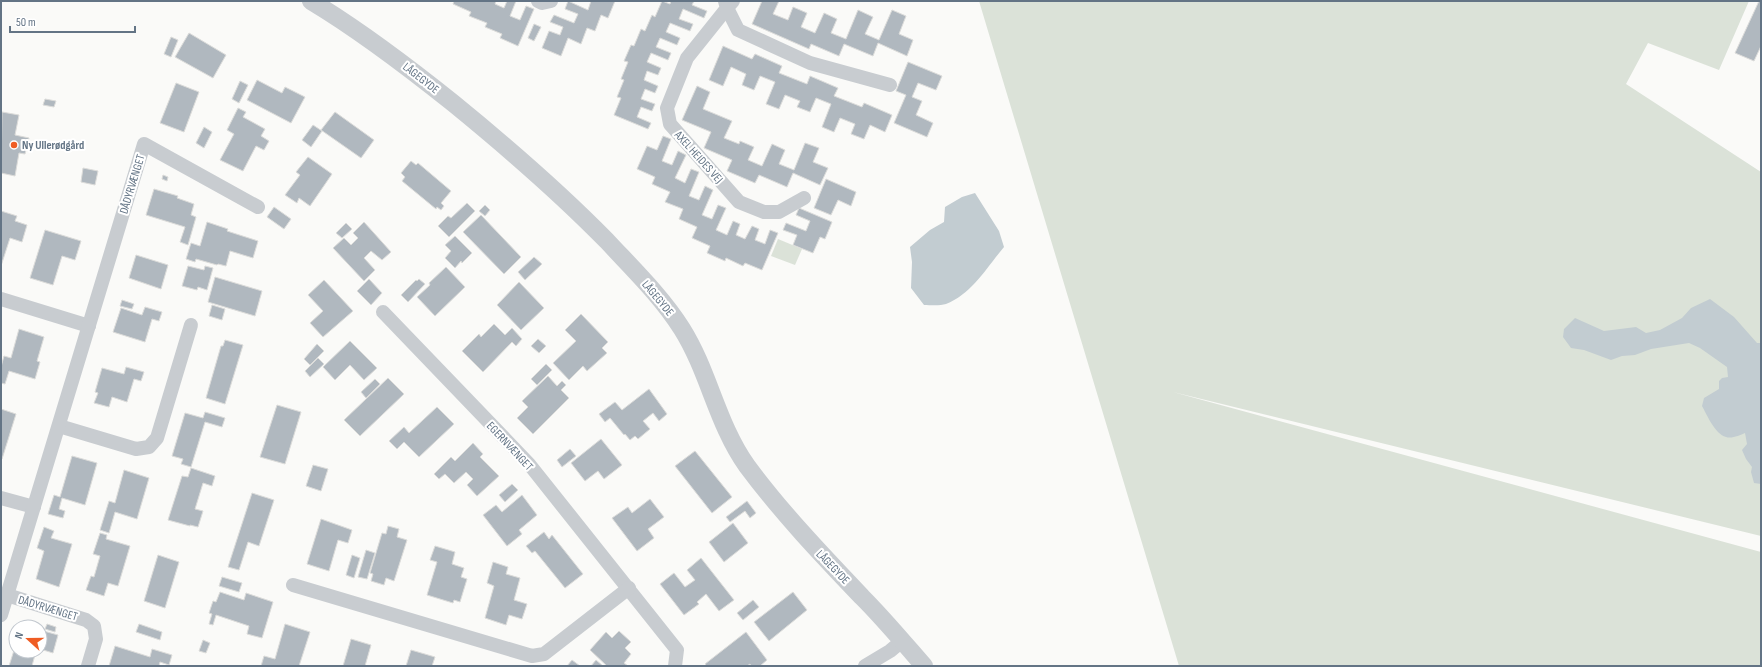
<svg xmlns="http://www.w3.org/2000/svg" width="1762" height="667" font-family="'Sofia Sans Condensed',sans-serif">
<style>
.green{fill:#dbe2d8}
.water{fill:#c2ccd1}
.building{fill:#b0b8bf;stroke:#dcdcda}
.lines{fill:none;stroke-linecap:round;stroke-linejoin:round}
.minor{stroke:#c8ccd0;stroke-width:14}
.tertiary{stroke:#c8ccd0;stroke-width:18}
.poi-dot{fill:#ef5c23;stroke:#fff;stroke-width:1.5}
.labels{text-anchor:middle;stroke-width:4;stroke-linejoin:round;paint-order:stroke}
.street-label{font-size:12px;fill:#637485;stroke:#fff}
.poi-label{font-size:12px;font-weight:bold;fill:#637485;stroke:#fff;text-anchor:start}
</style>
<rect width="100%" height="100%" fill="#fafaf8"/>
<g class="green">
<polygon points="979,1 1749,1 1719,70 1648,43 1626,84 1761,172 1761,536 1173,392 1761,552 1761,666 1179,666"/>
<polygon points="778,239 802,249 795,265 771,256"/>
</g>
<g class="water">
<path d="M 975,193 L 999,231 L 1004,247 C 987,267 972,294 946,304 C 940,306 930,305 924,305 L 911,288 L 912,262 L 910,247 L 930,230 L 944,222 L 945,207 L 962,197 Z"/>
<path d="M 1710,299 L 1734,317 L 1757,343 L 1761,343 L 1761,484 L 1754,483 L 1751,472 L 1752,467 L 1746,459 L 1742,450 L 1747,444 L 1745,433 C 1740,435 1732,439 1726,437 C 1715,434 1707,415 1702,406 L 1704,398 L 1719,389 L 1719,381 L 1722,378 L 1728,377 L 1727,367 L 1700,348 L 1689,343 L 1651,349 L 1635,355 L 1622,356 L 1611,360 L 1584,350 L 1571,348 L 1563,337 L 1564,329 L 1575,318 L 1604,331 L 1636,327 L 1646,333 L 1660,330 L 1682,318 L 1691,308 Z"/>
</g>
<g class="building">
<polygon points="454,1 496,1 495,4 504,8 507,1 516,1 510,16 520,20 526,6 534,9 518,46 500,38 502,34 485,27 487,23 469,16 471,12 453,4"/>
<polygon points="568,1 588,10 591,1 615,1 608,18 601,15 595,31 587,28 581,44 568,38 561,56 542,48 549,31 560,35 563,27 550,22 554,15 574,23 578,14 565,9"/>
<polygon points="662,1 670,4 671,1 694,1 692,5 707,11 704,18 683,9 679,19 693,24 690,31 670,23 666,32 680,38 677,45 660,38 656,47 671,53 668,60 651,53 647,62 661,68 658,75 647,71 644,80 658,86 655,93 645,89 641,99 655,104 652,111 641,107 637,117 651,123 648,129 614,115 621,98 617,97 624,80 621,79 628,62 624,61 631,45 634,46 641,29 645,31 652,15 655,17"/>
<polygon points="762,1 779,1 773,14 788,20 793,7 807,13 801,27 815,33 824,13 837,19 831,33 846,39 858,10 873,17 865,34 879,40 892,10 906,16 899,34 913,40 907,56 878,43 873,56 844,44 839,56 811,44 809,49 752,24"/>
<polygon points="1759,1 1761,1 1761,46 1754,61 1735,53"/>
<polygon points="534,24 541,27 534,41 528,38"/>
<polygon points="189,33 226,55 213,78 175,57"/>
<polygon points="171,37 178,40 171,57 164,54"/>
<polygon points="723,46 752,59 755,54 782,66 779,73 807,84 810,76 838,88 834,96 862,107 864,103 892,115 885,132 870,125 864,139 851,134 855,124 840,118 834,132 822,127 831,104 816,98 810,112 797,107 800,101 785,95 779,109 766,104 775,82 760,76 754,90 742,85 746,74 731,67 723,86 709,80"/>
<polygon points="908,62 942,76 936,90 918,83 912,97 922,101 916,115 933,123 927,137 894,123 906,95 896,91"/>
<polygon points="257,80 282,93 285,87 305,97 291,123 247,100"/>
<polygon points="240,81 248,85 239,103 232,99"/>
<polygon points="176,83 199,92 184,132 160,123"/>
<polygon points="697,86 710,92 703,109 732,121 724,138 739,144 740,141 754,147 748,160 762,166 772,144 785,150 779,164 794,170 805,143 819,148 813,162 828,168 820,185 793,173 787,187 759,175 755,183 727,171 732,160 704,148 711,132 682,120"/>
<polygon points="45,99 56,101 54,107 43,105"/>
<polygon points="238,108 246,112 243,117 265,129 261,136 269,141 264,150 256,146 243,171 220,160 234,134 227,130"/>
<polygon points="2,112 19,115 15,135 29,138 25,154 19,153 15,176 1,173"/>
<polygon points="335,112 374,140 361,158 321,130"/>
<polygon points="313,125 322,131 311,147 302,140"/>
<polygon points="204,127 212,132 204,148 196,143"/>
<polygon points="663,136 671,139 662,161 672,165 678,151 686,155 675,178 685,183 691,169 699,172 689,196 699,200 705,186 713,190 702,215 712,219 718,205 726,208 716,230 727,235 733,221 740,224 736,235 745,239 752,226 759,229 755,240 765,244 770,230 778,233 762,270 745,263 743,266 726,258 725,261 707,253 710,246 692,238 697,227 679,219 683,209 665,202 670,192 652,184 655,177 637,169 647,146 657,150"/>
<polygon points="308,157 332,174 310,206 299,198 297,203 285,195 300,175 296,172"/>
<polygon points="411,161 416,165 418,163 451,191 441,203 444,206 441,210 437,207 436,209 402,181 405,177 401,173"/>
<polygon points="83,168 98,171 95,185 81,182"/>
<polygon points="163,175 168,177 167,181 162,179"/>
<polygon points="826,179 856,192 851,206 838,200 831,215 814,208"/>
<polygon points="154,189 178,196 177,198 194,204 191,215 196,217 188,245 180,242 185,227 146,215"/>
<polygon points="467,203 475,211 449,237 438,226 448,216 451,218"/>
<polygon points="485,205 490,210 485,216 479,211"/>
<polygon points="274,207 291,219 284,229 267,217"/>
<polygon points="799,208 832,222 825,239 820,237 813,253 793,245 797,235 783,230 786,223 806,231 810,221 796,215"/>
<polygon points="1,211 17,216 15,221 27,225 22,242 10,238 1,266"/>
<polygon points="481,215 521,257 504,274 463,232"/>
<polygon points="207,222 228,229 227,231 258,241 253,258 230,251 226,266 218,264 217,265 196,259 195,262 186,259 191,243 200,246"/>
<polygon points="364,222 391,252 382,260 371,251 364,258 375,270 364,281 333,248 344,238 351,245 358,238 353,233"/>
<polygon points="346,223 352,229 342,238 336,233"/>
<polygon points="45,230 81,241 75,260 62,256 53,285 30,278"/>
<polygon points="455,236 472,253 462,263 461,261 455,268 445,258 451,251 445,245"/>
<polygon points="136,255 168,265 161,289 129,278"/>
<polygon points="534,257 542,264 525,280 518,272"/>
<polygon points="188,266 204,270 205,266 213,268 207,290 198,287 197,290 182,286"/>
<polygon points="446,267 465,287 435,316 417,297 430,285 429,283"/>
<polygon points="215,277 262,291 255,316 208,302"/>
<polygon points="369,279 382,293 371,305 357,291"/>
<polygon points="419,279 425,284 408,302 401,295 416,280 417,281"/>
<polygon points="324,280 353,311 323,337 310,323 323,311 308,295"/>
<polygon points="519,282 544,308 521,330 497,305"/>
<polygon points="122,300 134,304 132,309 120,306"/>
<polygon points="212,305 225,309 222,320 209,316"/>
<polygon points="145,307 162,312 159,321 152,319 145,342 113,332 121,308 142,315"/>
<polygon points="581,314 608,342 602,348 607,353 587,371 583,366 569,380 553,363 576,341 565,330"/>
<polygon points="494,324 505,335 512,328 522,339 516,346 512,342 483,372 462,351 479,334 481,337"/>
<polygon points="19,329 44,337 37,361 40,362 35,379 9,371 5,384 1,383 1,367 4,356 11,358"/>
<polygon points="538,339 546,346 539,353 531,346"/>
<polygon points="225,340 243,345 225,404 206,398 221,346 223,346"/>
<polygon points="350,341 377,368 364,380 350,365 335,380 323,367"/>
<polygon points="317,344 324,351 310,365 304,359"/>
<polygon points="318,358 324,364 310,377 305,371"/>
<polygon points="546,364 552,370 537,385 531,379"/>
<polygon points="126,367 144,372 141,381 134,379 127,402 112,397 109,407 94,403 98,393 95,392 102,368 124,374"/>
<polygon points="548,376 557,386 562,381 566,385 561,390 569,398 533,434 517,418 528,407 522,401"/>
<polygon points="388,378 404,394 360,436 344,420"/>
<polygon points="375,379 380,384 366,398 361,392"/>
<polygon points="649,389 667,414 659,421 653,413 643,421 650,429 638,439 635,436 630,440 625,434 624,435 610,418 605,422 599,414 615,402 622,410"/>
<polygon points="277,405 301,412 285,464 260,457"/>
<polygon points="437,407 454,424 419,457 404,442 397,449 389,441 404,427 409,433"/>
<polygon points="1,409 16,414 2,459 1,459"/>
<polygon points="205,412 225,418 222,427 205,422 191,467 181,464 183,459 172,456 185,413 203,418"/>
<polygon points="601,439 622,465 604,479 598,471 585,481 571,463"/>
<polygon points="473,443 483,454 480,457 499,476 477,496 467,485 473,479 466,472 454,483 445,474 439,479 434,474 451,457 455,461"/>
<polygon points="570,449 576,456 562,467 557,460"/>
<polygon points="695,451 732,497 712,513 675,466"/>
<polygon points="72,456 97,463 85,505 62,498 59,509 65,511 63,518 48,514 54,495 60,497"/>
<polygon points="313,465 328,469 321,491 306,486"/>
<polygon points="191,468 215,476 212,486 203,483 195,509 203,511 198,527 190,525 190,526 168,520 182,476 188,477"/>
<polygon points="124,470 149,478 137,519 115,512 109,533 100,530 109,501 115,503"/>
<polygon points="512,484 518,490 505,502 499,495"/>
<polygon points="252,493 274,500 259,546 248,542 239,570 228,567"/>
<polygon points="522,495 537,515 519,530 522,534 507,546 483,515 496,505 502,512"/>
<polygon points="650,499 664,517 648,529 654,538 637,551 612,518 628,507 632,513"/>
<polygon points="747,501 756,513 750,518 745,511 730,522 726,517"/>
<polygon points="321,519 352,530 348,543 338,540 329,571 307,564"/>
<polygon points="733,523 748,543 724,562 709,542"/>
<polygon points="388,526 399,529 397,537 407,540 394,581 386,578 384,585 371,581 373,574 370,573 382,533 386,534"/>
<polygon points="44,527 54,531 51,538 72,544 59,587 36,579 44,551 37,548"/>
<polygon points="544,532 549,539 552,535 583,574 565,588 535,551 532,553 526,546"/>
<polygon points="100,533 107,535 106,539 130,546 118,586 108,583 104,596 86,590 91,576 94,577 100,556 93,554"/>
<polygon points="435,546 455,552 452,564 464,568 461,577 467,579 460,602 454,600 453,603 427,595 437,562 430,560"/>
<polygon points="366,550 375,553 367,579 358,577"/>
<polygon points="158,555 179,562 165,608 144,601"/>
<polygon points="352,555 360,558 354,578 346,575"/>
<polygon points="701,558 734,600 719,611 706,594 697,602 699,604 684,615 660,584 674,573 685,587 695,580 687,570"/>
<polygon points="493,562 508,567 506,574 520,578 514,600 527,604 522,619 509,615 506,625 485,618 494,586 487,583"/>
<polygon points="222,577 242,583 239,592 219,586"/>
<polygon points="220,592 244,600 246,593 273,602 262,638 247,634 249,626 216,615 213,625 209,624 212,614 209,613 213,601 216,602"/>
<polygon points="793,592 807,610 769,641 754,622"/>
<polygon points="753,600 759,607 743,620 737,613"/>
<polygon points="47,624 56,627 55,632 45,629"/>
<polygon points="139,624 162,632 160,640 136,632"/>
<polygon points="285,624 310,632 299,666 261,666 264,656 275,659"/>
<polygon points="40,630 58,635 53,653 40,649"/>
<polygon points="619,631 631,642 625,648 631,654 624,663 628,666 607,666 590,650 606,632 612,638"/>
<polygon points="746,632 767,660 760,666 751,666 750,664 747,666 707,666 705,664"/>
<polygon points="351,639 371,645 365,666 343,666"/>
<polygon points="203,640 210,643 206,653 199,651"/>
<polygon points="16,644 16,651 36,651 32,666 9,666"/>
<polygon points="115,646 150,657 152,649 172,655 169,665 160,662 159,666 109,666"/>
<polygon points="411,650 435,657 432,666 406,666"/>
<polygon points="572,660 580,666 567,666"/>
<polygon points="596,660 603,666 591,666"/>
</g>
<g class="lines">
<g class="minor">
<polyline points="538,1 542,3 551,1"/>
<polyline points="725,1 727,8 687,58 667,108 670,124 739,202 764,212 779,212 804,198"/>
<polyline points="733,1 727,8 738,30 810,63 890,85"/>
<polyline points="1,299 89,326"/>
<polyline points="383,312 529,464 677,650 675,666"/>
<polyline points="59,426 136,449 149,447 157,438 191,325"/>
<polyline points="1,498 34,507"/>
<polyline points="293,585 532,656 544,654 629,588"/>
<polyline points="7,595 86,620 94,626 96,639 88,666"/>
<polyline points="1,615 144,144 258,207"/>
<polyline points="865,666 890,651 902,641"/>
</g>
<path class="tertiary" d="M 311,1 C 361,31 408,67 453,103 C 507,147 559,192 607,241 C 633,269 662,297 682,329 C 709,372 717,424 747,466 C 782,513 822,555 862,597 C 884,619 904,643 924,666"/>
</g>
<circle class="poi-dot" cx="14" cy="145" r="4"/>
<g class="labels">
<g class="street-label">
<text transform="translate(421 78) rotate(38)" y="4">LÅGEGYDE</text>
<text transform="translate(699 157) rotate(48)" y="4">AXEL HEIDES VEJ</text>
<text transform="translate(132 184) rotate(-73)" y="4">DÅDYRVÆNGET</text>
<text transform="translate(658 298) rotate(50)" y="4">LÅGEGYDE</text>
<text transform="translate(510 446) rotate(47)" y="4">EGERNVÆNGET</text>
<text transform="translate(833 567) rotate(46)" y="4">LÅGEGYDE</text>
<text transform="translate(48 608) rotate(17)" y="4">DÅDYRVÆNGET</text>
</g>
<g class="poi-label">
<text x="22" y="149">Ny Ullerødgård</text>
</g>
</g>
<rect width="1762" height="667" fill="none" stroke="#637485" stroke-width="4"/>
<g transform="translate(28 639) rotate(291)"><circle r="19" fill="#ffffff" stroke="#c1c7ce"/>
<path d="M0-3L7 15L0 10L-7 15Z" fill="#ef5c23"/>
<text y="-6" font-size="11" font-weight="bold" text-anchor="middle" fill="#637485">N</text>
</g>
<path d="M10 26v6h125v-6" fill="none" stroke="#637485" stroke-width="2"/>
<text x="16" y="26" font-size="12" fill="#637485" stroke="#ffffff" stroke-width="3" paint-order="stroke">50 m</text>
</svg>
